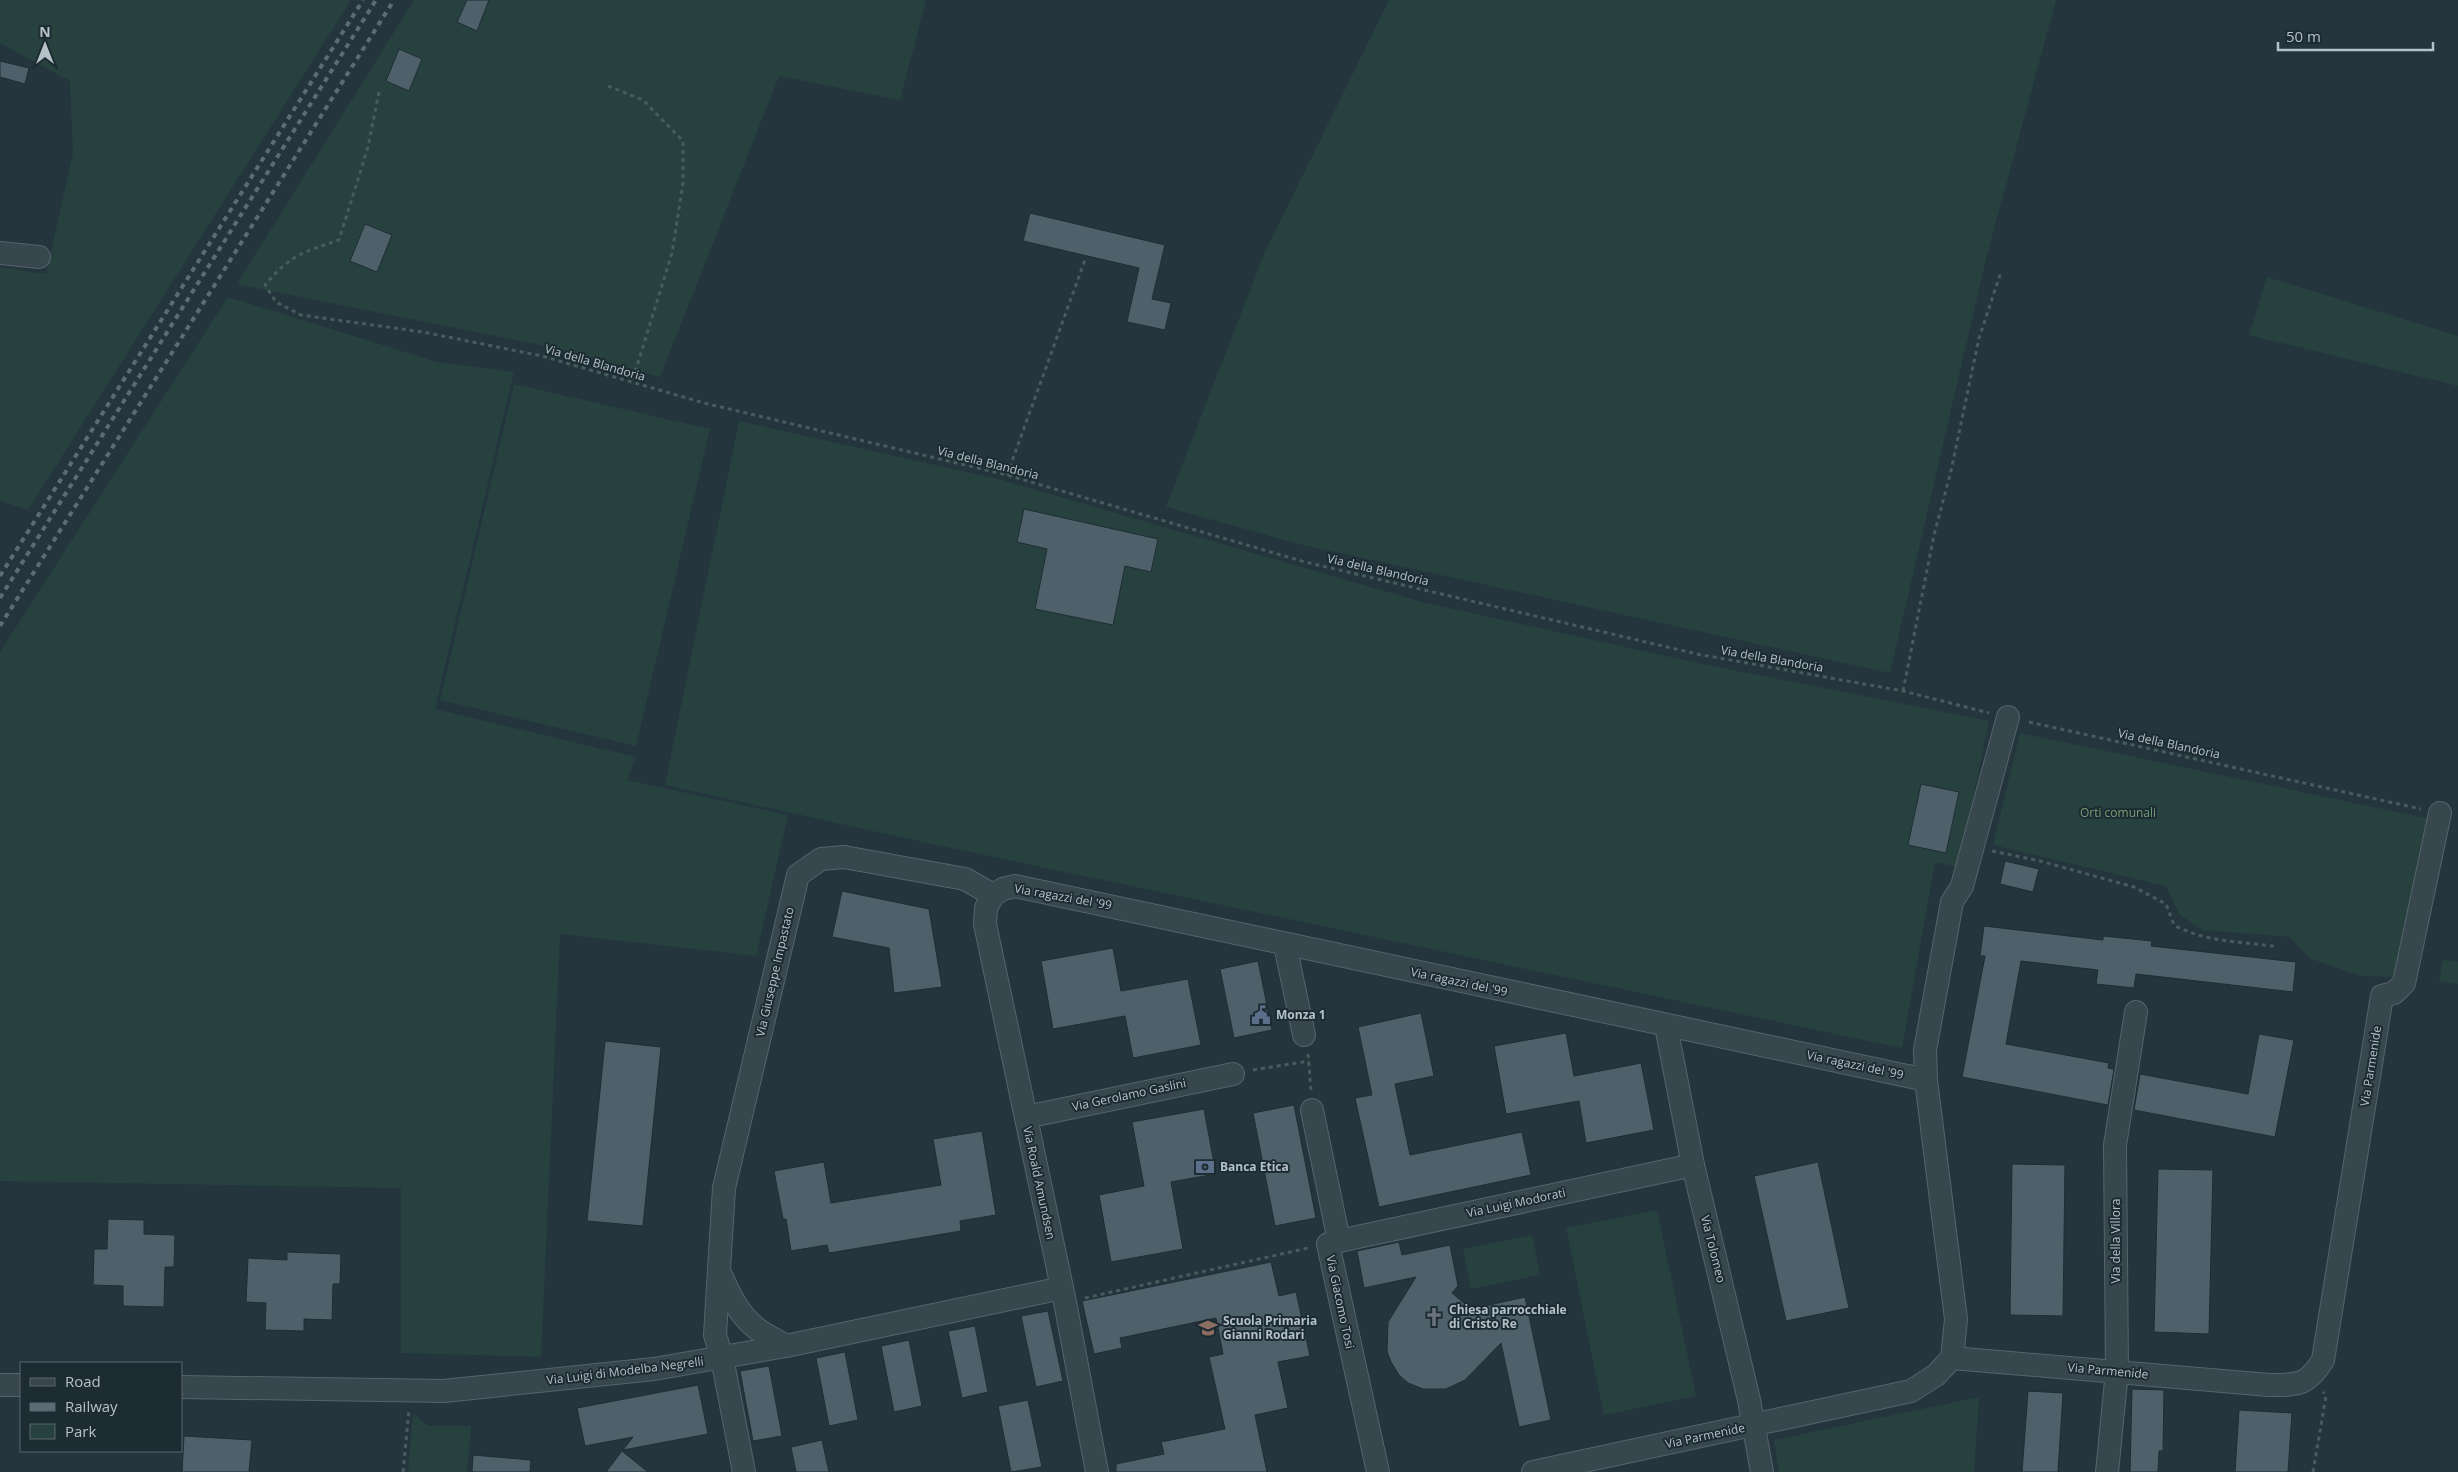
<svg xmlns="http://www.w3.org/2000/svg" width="2458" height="1472" font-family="'Open Sans',sans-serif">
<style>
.green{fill:#27413e}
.building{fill:#4e6069;stroke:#1f2d35}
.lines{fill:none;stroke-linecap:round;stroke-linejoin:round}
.minor-casing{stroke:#56646c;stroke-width:24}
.path{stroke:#475d5b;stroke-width:3;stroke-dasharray:4 4;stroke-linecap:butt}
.minor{stroke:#38464e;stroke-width:22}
.rail{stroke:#5b6c75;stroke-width:4;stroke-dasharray:5 5;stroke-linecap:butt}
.labels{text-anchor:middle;stroke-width:4;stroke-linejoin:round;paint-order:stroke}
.street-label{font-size:12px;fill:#b5c1c9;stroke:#1d2b33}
.park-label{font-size:12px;fill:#739f73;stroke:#1d2b33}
.poi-label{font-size:12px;font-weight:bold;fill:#b5c1c9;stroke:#1d2b33;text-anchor:start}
</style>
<rect width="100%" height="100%" fill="#24353e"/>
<g class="green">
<polygon points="0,0 351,0 28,510 0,501 0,267 46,274 73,153 70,81 0,43"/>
<polygon points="414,0 926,0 900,100 779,76 660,377 565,350 237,284"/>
<polygon points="1389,0 2056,0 1986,259 1890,673 1299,544 1166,507 1264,254"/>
<polygon points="2267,277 2458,336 2458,386 2249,335"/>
<polygon points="228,297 437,362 514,372 435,709 636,757 627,780 788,815 756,956 560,934 541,1357 401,1353 401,1188 0,1181 0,652"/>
<polygon points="514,384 710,429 636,746 440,700"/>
<polygon points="739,421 1002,480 1422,602 1707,665 1989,721 1959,867 1935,862 1902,1048 932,844 665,785"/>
<polygon points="2020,733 2431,819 2398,977 2360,976 2309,958 2290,937 2202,930 2179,914 2166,886 1993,845"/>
<polygon points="2443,960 2458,962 2458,984 2439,981"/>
<polygon points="1657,1210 1696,1396 1604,1415 1566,1228"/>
<polygon points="1532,1235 1540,1275 1471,1289 1463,1249"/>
<polygon points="1979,1397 1974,1472 1779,1472 1774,1440"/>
<polygon points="413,1413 428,1426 471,1426 467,1472 408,1472"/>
</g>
<g class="building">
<polygon points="467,0 489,0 477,31 457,22"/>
<polygon points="399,49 422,59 409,91 386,81"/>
<polygon points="0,61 29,68 25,84 0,77"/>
<polygon points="1030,213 1165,245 1152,299 1171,303 1165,330 1127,322 1139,268 1023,241"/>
<polygon points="365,224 392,235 377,272 350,261"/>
<polygon points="1024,509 1158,539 1151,572 1125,566 1113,625 1035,609 1047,549 1017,542"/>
<polygon points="1921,784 1959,792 1946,853 1908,845"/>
<polygon points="2005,861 2039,869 2033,892 2000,884"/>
<polygon points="842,891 929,909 942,987 894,993 889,948 832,937"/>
<polygon points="1984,926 2103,940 2103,936 2152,941 2151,946 2296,962 2293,992 2136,974 2134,988 2096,984 2098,970 2021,961 2006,1044 2109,1063 2108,1068 2114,1069 2108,1105 1962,1077 1985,956 1980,956"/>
<polygon points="1113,948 1121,991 1188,979 1201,1045 1133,1058 1125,1016 1053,1029 1041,961"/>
<polygon points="1258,961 1272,1030 1234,1038 1220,969"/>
<polygon points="1421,1013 1434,1076 1395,1084 1410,1155 1522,1132 1531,1175 1379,1207 1355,1098 1372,1095 1358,1027"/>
<polygon points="1566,1033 1574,1076 1641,1063 1654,1130 1586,1143 1579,1101 1506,1114 1494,1046"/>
<polygon points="2259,1034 2294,1040 2275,1137 2134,1110 2140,1074 2248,1094"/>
<polygon points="605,1041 661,1047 643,1226 587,1221"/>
<polygon points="1294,1105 1316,1218 1275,1226 1253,1113"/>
<polygon points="1204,1109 1216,1174 1171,1182 1183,1249 1111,1262 1099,1195 1144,1186 1132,1122"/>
<polygon points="982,1131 996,1215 960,1221 961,1231 829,1253 827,1245 791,1251 786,1219 783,1219 774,1171 824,1162 831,1203 941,1185 933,1139"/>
<polygon points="1818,1162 1849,1308 1786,1321 1754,1176"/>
<polygon points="2012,1164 2065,1165 2063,1316 2010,1315"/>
<polygon points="2158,1169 2213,1170 2209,1334 2154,1332"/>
<polygon points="108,1219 144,1220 144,1234 175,1235 174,1267 165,1267 164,1307 123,1306 123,1286 93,1285 94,1249 107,1249"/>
<polygon points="1399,1242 1402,1255 1450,1245 1458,1286 1452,1293 1471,1309 1525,1297 1551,1420 1519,1427 1501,1343 1465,1380 1446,1389 1423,1389 1408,1383 1399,1375 1391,1362 1387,1351 1388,1322 1416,1277 1364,1288 1357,1251"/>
<polygon points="287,1252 341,1254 340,1284 333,1284 332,1320 304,1319 304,1331 265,1330 266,1303 246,1302 248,1258 287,1260"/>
<polygon points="1271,1262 1279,1296 1296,1292 1310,1356 1278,1362 1288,1408 1255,1415 1267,1472 1116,1472 1116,1464 1164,1454 1161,1442 1225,1429 1209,1357 1223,1354 1216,1318 1120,1338 1122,1348 1094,1354 1082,1301"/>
<polygon points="1048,1311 1063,1381 1036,1387 1021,1316"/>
<polygon points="975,1326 988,1392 962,1398 948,1331"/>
<polygon points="909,1340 922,1406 894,1412 881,1346"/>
<polygon points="845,1352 858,1420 829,1426 816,1358"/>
<polygon points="769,1366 782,1436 753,1441 740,1371"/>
<polygon points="698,1385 708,1434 623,1450 633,1437 585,1446 577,1408"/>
<polygon points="2132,1389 2164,1390 2163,1451 2159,1451 2158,1472 2130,1472"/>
<polygon points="2028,1391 2063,1393 2058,1472 2022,1472"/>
<polygon points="1028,1400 1042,1467 1011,1472 998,1406"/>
<polygon points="2239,1410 2292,1413 2288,1472 2235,1472"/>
<polygon points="184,1436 252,1440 249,1472 182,1472"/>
<polygon points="822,1440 829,1472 796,1472 791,1447"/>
<polygon points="622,1451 648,1472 606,1472"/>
<polygon points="473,1455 531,1460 530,1472 472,1472"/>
</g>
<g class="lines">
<g class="minor-casing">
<g id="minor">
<polyline points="0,253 39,257"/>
<polyline points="1285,945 1304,1035"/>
<polyline points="1666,1026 1693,1165 1749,1400 1762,1472"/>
<polyline points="1312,1110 1339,1241 1328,1244 1378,1472"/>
<polyline points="1026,1117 1233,1074"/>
<polyline points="1339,1241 1693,1165"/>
<path d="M 720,1273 C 729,1293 738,1314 756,1328 C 764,1335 777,1340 786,1346"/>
<path d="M 1952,1358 L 2269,1385 C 2298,1385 2307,1386 2323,1360 L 2382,996 L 2394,993 L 2404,983 L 2440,813"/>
<polyline points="1952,1358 1956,1319 1926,1080 1925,1050 1952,902 1962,886 2008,717"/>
<polyline points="0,1385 21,1385"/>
<polyline points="181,1387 444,1391 654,1369 786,1346 1062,1288"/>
<polyline points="744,1472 722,1358 715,1335 724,1188 798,875 821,859 844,857 965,879 993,895"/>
<polyline points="1097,1472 1065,1302 985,924 986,908 993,895 1003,889 1015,886 1926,1080"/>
<polyline points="1533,1472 1911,1391 1936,1375 1952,1358"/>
<polyline points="2107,1472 2117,1371 2115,1145 2136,1012"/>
</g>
</g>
<g class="path">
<polyline points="608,86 643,100 683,141 683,183 672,253 632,382"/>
<path d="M 379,92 L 368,147 L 339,240 C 303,252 290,255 265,285 L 276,302 L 301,315 L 423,332 L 542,356 L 704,403 L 1007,475 L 1305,562 L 1697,654 L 1903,691 L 1989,713"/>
<polyline points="1007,475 1085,260"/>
<polyline points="1903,691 1934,535 1951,471 1979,338 2001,272"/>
<polyline points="2029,722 2421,809"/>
<path d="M 1992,851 L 2040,861 L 2134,887 L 2166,904 L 2174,925 C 2207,943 2242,941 2278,947"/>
<polyline points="1308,1054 1311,1090"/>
<polyline points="1253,1070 1309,1061"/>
<polyline points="1085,1298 1308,1248"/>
<polyline points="403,1472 409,1410"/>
<polyline points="2313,1472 2326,1396 2323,1392"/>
</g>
<use href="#minor" class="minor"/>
<g class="rail">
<polyline points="0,576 363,0"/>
<polyline points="0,598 376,0"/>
<polyline points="0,626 394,0"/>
</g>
</g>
<defs>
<g id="civic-bare" transform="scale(1.5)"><path d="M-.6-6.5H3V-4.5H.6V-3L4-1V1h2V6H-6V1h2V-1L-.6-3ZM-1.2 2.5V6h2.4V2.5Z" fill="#5c6f8a" stroke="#1d2b33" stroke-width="2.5" paint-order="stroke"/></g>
<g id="bank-bare" transform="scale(1.5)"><path d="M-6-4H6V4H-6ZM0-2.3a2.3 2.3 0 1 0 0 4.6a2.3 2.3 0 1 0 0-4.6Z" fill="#5c6f8a" stroke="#1d2b33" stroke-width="2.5" paint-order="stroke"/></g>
<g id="church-bare" transform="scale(1.5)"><path d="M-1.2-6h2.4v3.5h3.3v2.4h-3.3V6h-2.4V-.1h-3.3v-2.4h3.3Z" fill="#6b7280" stroke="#1d2b33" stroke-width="2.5" paint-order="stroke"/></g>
<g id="school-bare" transform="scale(1.5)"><path d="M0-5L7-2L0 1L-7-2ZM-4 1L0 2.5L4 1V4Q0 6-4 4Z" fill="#8d6e63" stroke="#1d2b33" stroke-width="2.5" paint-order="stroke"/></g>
</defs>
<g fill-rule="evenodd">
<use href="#civic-bare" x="1261" y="1015"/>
<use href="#bank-bare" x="1205" y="1167"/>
<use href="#church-bare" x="1434" y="1317"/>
<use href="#school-bare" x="1208" y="1328"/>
</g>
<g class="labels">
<g class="street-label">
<text transform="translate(595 363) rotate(16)" y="4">Via della Blandoria</text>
<text transform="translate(988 463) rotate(14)" y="4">Via della Blandoria</text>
<text transform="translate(1378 570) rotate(13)" y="4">Via della Blandoria</text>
<text transform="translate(1772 659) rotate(10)" y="4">Via della Blandoria</text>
<text transform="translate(2169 744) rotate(12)" y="4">Via della Blandoria</text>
<text transform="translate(1063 897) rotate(10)" y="4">Via ragazzi del '99</text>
<text transform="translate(775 972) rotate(-77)" y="4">Via Giuseppe Impastato</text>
<text transform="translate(1459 982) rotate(12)" y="4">Via ragazzi del '99</text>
<text transform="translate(1855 1065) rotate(12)" y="4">Via ragazzi del '99</text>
<text transform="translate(2371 1066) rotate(-81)" y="4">Via Parmenide</text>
<text transform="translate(1129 1095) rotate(-12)" y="4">Via Gerolamo Gaslini</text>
<text transform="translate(1039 1183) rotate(78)" y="4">Via Roald Amundsen</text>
<text transform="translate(1516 1203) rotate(-12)" y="4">Via Luigi Modorati</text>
<text transform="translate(2116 1241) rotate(-90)" y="4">Via della Villora</text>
<text transform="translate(1713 1249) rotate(76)" y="4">Via Tolomeo</text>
<text transform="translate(1340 1302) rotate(78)" y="4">Via Giacomo Tosi</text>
<text transform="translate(625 1371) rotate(-7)" y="4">Via Luigi di Modelba Negrelli</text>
<text transform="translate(2108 1371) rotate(5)" y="4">Via Parmenide</text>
<text transform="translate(1705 1436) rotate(-12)" y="4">Via Parmenide</text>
</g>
<g class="park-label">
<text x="2118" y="817">Orti comunali</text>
</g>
<g class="poi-label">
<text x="1276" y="1019">Monza 1</text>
<text x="1220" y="1171">Banca Etica</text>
<text x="1449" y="1314">Chiesa parrocchiale<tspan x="1449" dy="14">di Cristo Re</tspan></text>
<text x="1223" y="1325">Scuola Primaria<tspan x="1223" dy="14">Gianni Rodari</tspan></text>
</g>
</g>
<rect x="20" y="1362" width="162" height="90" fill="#1d2b33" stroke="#5a676f"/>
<rect x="30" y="1378" width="25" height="8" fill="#38464e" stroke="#5a676f"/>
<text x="65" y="1387" font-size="15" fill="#b5c1c9">Road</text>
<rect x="30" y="1403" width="25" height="8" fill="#5b6c75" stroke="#5a676f"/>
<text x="65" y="1412" font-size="15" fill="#b5c1c9">Railway</text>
<rect x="30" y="1424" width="25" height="15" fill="#27413e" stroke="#5a676f"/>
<text x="65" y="1437" font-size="15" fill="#b5c1c9">Park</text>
<g transform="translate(45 45)" stroke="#1d2b33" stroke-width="4" paint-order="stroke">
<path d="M0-4L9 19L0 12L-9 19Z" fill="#b5c1c9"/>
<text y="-8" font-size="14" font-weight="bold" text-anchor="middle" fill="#b5c1c9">N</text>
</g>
<path d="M2278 42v8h155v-8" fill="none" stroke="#b5c1c9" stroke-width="2.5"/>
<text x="2286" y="42" font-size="15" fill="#b5c1c9" stroke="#1d2b33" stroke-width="4" paint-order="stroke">50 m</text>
</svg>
